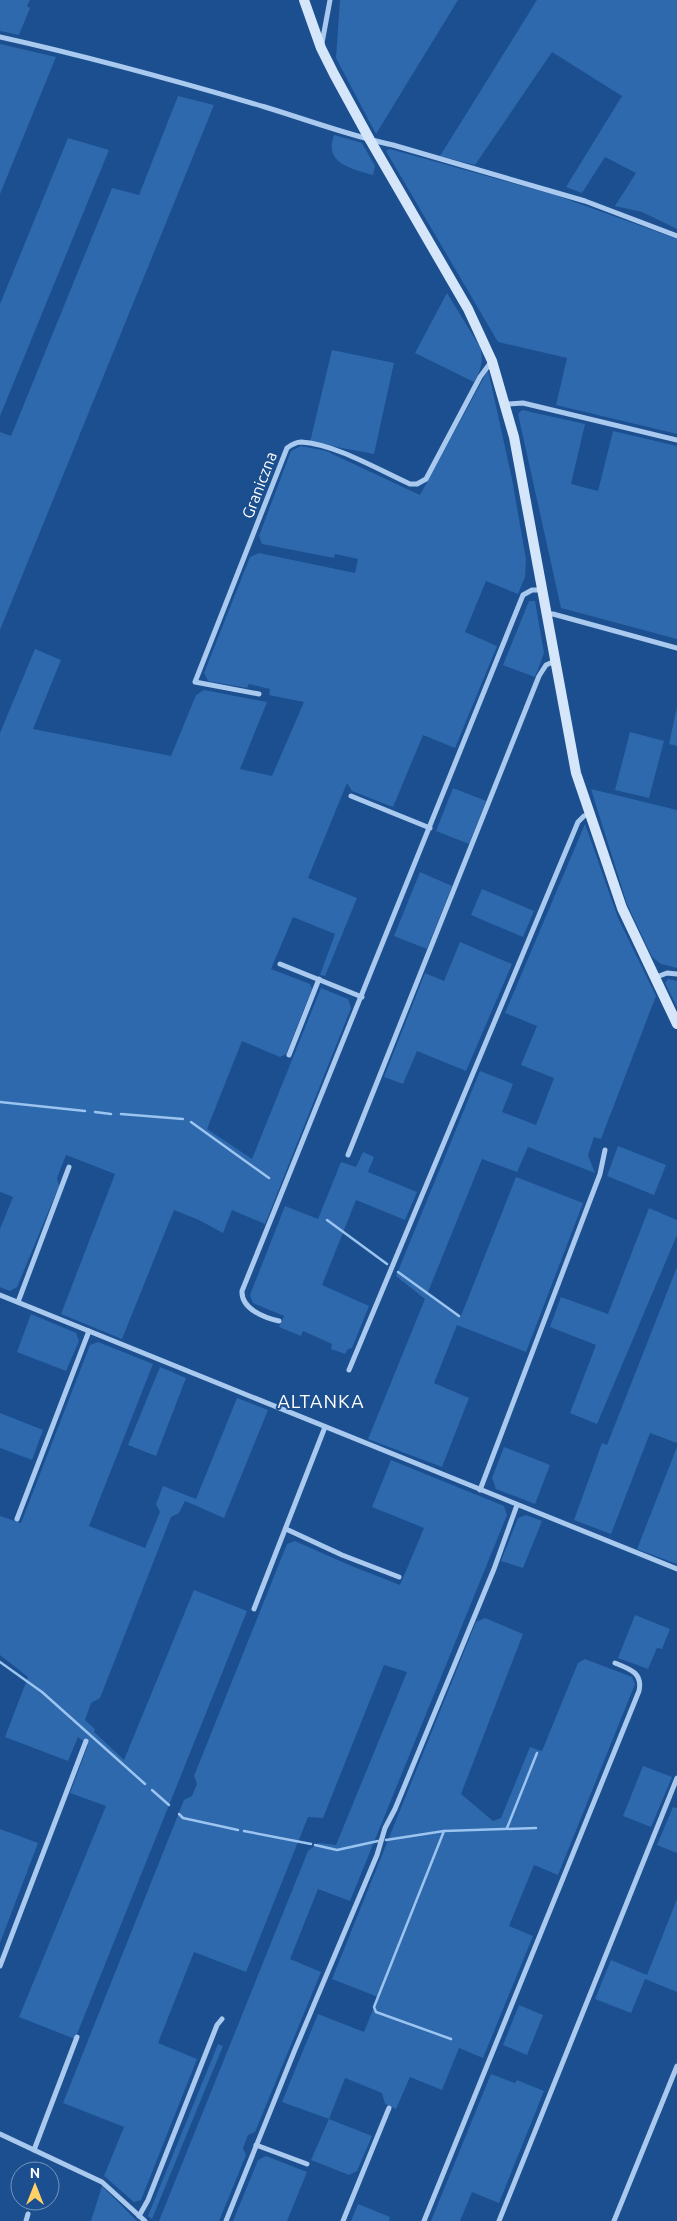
<svg xmlns="http://www.w3.org/2000/svg" width="677" height="2221" font-family="Ubuntu,sans-serif">
<style>
.green{fill:#2e69ad}
.lines{fill:none;stroke-linecap:round;stroke-linejoin:round}
.stream{stroke:#9cc4f0;stroke-width:2.5}
.street{stroke:#a9c9ee;stroke-width:5}
.secondary{stroke:#d6e6fa;stroke-width:10}
.labels{text-anchor:middle;stroke-width:4;stroke-linejoin:round;paint-order:stroke}
.street-label{font-size:16px;fill:#fff;stroke:#1b4f8f}
.quarter-label{font-size:19px;letter-spacing:1px;fill:#fff;stroke:#1b4f8f}
</style>
<rect width="100%" height="100%" fill="#1b4f8f"/>
<g class="green">
<polygon points="0,0 30,0 27,6 30,8 19,35 0,31"/>
<polygon points="340,0 458,0 376,134 336,58"/>
<polygon points="537,0 677,0 677,229 642,212 615,206 636,173 605,157 582,193 566,187 622,96 552,52 475,165 440,156"/>
<polygon points="0,44 56,57 0,194"/>
<polygon points="178,96 214,105 0,630 0,432 11,436 112,188 139,195"/>
<path d="M 334,135 L 362,143 L 375,166 L 373,175 C 353,169 323,164 334,135 Z"/>
<polygon points="68,138 109,150 0,416 0,304"/>
<polygon points="390,149 558,196 677,239 677,434 556,405 567,358 498,342 386,151"/>
<path d="M 447,293 L 480,347 C 484,361 481,370 474,382 L 415,353 Z"/>
<polygon points="332,350 394,363 374,454 310,442"/>
<polygon points="488,370 512,479 526,559 525,577 518,594 486,581 465,632 497,646 455,748 423,735 393,807 352,791 347,783 308,878 357,898 325,976 320,975 335,934 293,917 271,969 310,984 312,989 286,1054 280,1057 242,1041 207,1129 252,1159 321,988 348,999 351,1008 265,1224 232,1210 223,1233 199,1220 174,1210 122,1339 61,1314 115,1174 66,1155 57,1178 59,1186 17,1287 10,1291 0,1287 0,1229 13,1197 0,1192 0,733 35,649 61,660 33,729 171,756 196,695 204,690 267,702 240,769 272,776 304,702 269,695 270,689 249,684 247,688 208,681 204,673 250,557 259,553 355,573 358,559 335,554 334,558 262,544 259,536 291,451 301,446 326,451 420,495"/>
<polygon points="522,410 585,424 571,484 598,491 613,431 677,446 677,639 561,608 518,414"/>
<polygon points="529,601 535,601 544,653 535,677 503,665"/>
<polygon points="677,707 677,746 669,744"/>
<polygon points="630,732 664,741 649,798 615,790"/>
<polygon points="453,788 486,801 469,844 436,831"/>
<polygon points="591,789 677,810 677,968 661,964 652,957 627,904"/>
<polygon points="585,824 618,918 656,996 601,1139 594,1137 588,1155 595,1173 528,1147 517,1172 482,1159 428,1292 461,1316 516,1177 583,1203 526,1352 457,1325 434,1383 469,1398 442,1467 368,1439 425,1299 396,1276 480,1071 513,1084 502,1112 536,1125 554,1078 521,1065 537,1026 505,1013"/>
<polygon points="420,872 452,886 427,949 394,936"/>
<polygon points="482,889 534,911 523,937 471,915"/>
<polygon points="460,942 512,964 466,1071 417,1051 403,1084 384,1077 425,973 444,981"/>
<polygon points="668,979 677,981 677,1007 665,983"/>
<polygon points="618,1146 666,1165 654,1195 607,1176"/>
<polygon points="363,1152 374,1157 368,1172 417,1192 405,1220 356,1200 322,1285 369,1306 352,1348 348,1349 345,1354 331,1349 332,1344 303,1331 301,1336 279,1327 284,1316 253,1303 250,1295 285,1206 318,1219 341,1162 356,1167"/>
<polygon points="649,1208 677,1220 677,1235 597,1424 570,1413 596,1345 550,1327 561,1297 608,1314"/>
<polygon points="677,1267 677,1443 650,1433 611,1534 574,1520 602,1443 607,1445"/>
<polygon points="31,1314 76,1333 79,1341 66,1371 17,1352"/>
<polygon points="98,1342 153,1364 89,1526 145,1548 160,1512 156,1504 163,1486 196,1499 237,1398 268,1410 224,1518 185,1501 179,1513 171,1517 100,1698 91,1703 85,1720 95,1729 94,1732 124,1760 194,1590 247,1611 75,2039 19,2017 106,1806 70,1793 88,1745 78,1737 68,1761 5,1737 28,1677 0,1655 0,1516 21,1523 90,1345"/>
<polygon points="160,1367 186,1378 156,1456 128,1445"/>
<polygon points="0,1413 43,1430 32,1460 0,1448"/>
<polygon points="504,1447 550,1465 535,1504 496,1489 492,1478"/>
<polygon points="677,1447 677,1564 637,1549"/>
<polygon points="391,1460 504,1506 507,1515 350,1901 318,1889 290,1959 321,1972 255,2132 248,2135 243,2148 246,2155 219,2221 159,2221 308,1851 318,1843 336,1845 407,1672 384,1665 323,1818 308,1817 246,1972 194,1952 158,2043 197,2059 141,2200 134,2202 104,2176 124,2127 63,2103 184,1800 192,1796 197,1784 194,1776 287,1544 295,1541 349,1565 400,1585 424,1528 372,1507"/>
<polygon points="526,1515 542,1521 523,1568 501,1561 518,1518"/>
<polygon points="635,1615 670,1629 662,1649 657,1648 648,1669 618,1658"/>
<polygon points="485,1618 523,1634 461,1794 493,1821 501,1818 530,1747 542,1751 578,1663 585,1659 632,1677 635,1684 558,1875 534,1865 509,1926 533,1936 483,2058 459,2048 442,2090 410,2077 396,2109 385,2104 382,2093 345,2078 329,2119 372,2136 357,2171 349,2175 311,2160 329,2119 282,2102 318,2014 364,2032 378,1997 332,1979 476,1622"/>
<polygon points="643,1766 672,1777 651,1827 623,1816"/>
<polygon points="673,1807 677,1808 677,1853 657,1845"/>
<polygon points="0,1829 38,1843 0,1943"/>
<polygon points="677,1899 677,1992 645,1979 631,2013 595,1999 611,1960 647,1975"/>
<polygon points="519,2005 543,2015 527,2055 503,2045"/>
<polygon points="218,2044 223,2046 152,2219 148,2216"/>
<polygon points="491,2074 515,2083 517,2080 544,2091 499,2203 472,2192 460,2221 431,2221"/>
<polygon points="266,2156 307,2172 287,2221 233,2221 258,2160"/>
<polygon points="102,2186 137,2221 91,2221"/>
<polygon points="358,2204 390,2217 389,2221 351,2221"/>
</g>
<g class="lines">
<g class="stream">
<polyline points="0,1102 85,1111"/>
<polyline points="95,1112 111,1114"/>
<polyline points="121,1114 183,1119"/>
<polyline points="191,1122 269,1178"/>
<polyline points="327,1220 387,1264"/>
<polyline points="398,1272 459,1316"/>
<polyline points="0,1662 42,1692 145,1784"/>
<polyline points="152,1790 169,1805"/>
<polyline points="179,1814 183,1818 238,1830"/>
<polyline points="507,1828 537,1753"/>
<polyline points="244,1831 311,1844"/>
<polyline points="444,1831 374,2007 376,2012 451,2039"/>
<polyline points="386,1840 444,1831 536,1828"/>
<polyline points="315,1845 337,1850 378,1841"/>
</g>
<g class="street">
<path d="M 0,37 C 90,57 177,81 265,107 C 308,120 350,136 393,145 L 585,201 L 677,236"/>
<polyline points="322,43 330,0"/>
<polyline points="506,404 523,403 677,440"/>
<polyline points="547,614 553,614 677,648"/>
<path d="M 259,694 L 195,682 L 287,448 C 291,445 295,442 301,442 C 335,444 379,470 410,484 L 417,484 L 426,479 L 480,377 L 491,362"/>
<polyline points="351,796 430,828"/>
<polyline points="280,964 362,997"/>
<polyline points="654,978 667,973 677,974"/>
<polyline points="289,1055 319,979"/>
<polyline points="348,1155 539,676 546,665 555,661"/>
<polyline points="0,1295 677,1569"/>
<polyline points="18,1302 69,1167"/>
<path d="M 279,1321 C 265,1318 241,1309 242,1291 L 523,595 L 532,590 L 541,590"/>
<polyline points="349,1370 578,822 584,816 589,814"/>
<polyline points="480,1490 600,1174 605,1150"/>
<polyline points="17,1519 89,1331"/>
<polyline points="286,1529 342,1555 399,1577"/>
<polyline points="254,1609 325,1427"/>
<polyline points="0,1966 86,1741"/>
<polyline points="0,2134 102,2182 145,2221"/>
<polyline points="256,2145 307,2164"/>
<polyline points="34,2150 77,2037"/>
<polyline points="139,2216 148,2200 217,2025 222,2019"/>
<polyline points="26,2221 28,2214"/>
<polyline points="226,2221 294,2052 377,1855 385,1828 395,1809 494,1569 517,1505"/>
<polyline points="343,2221 389,2108"/>
<path d="M 424,2221 L 639,1691 C 643,1673 630,1669 615,1663"/>
<polyline points="499,2221 677,1778"/>
<polyline points="614,2221 677,2066"/>
</g>
<polyline class="secondary" points="304,0 321,48 334,74 370,140 468,309 492,361 514,437 576,773 622,908 677,1024"/>
</g>
<g class="labels">
<g class="street-label">
<text transform="translate(259 485) rotate(-69)" y="6">Graniczna</text>
</g>
<g class="quarter-label">
<text x="321" y="1408">ALTANKA</text>
</g>
</g>
<g transform="translate(35 2186)"><circle r="24" fill="#1b4f8f" stroke="#7695bc"/>
<path d="M0-4L9 19L0 12L-9 19Z" fill="#ffd166"/>
<text y="-8" font-size="14" font-weight="bold" text-anchor="middle" fill="#ffffff">N</text>
</g>
</svg>
